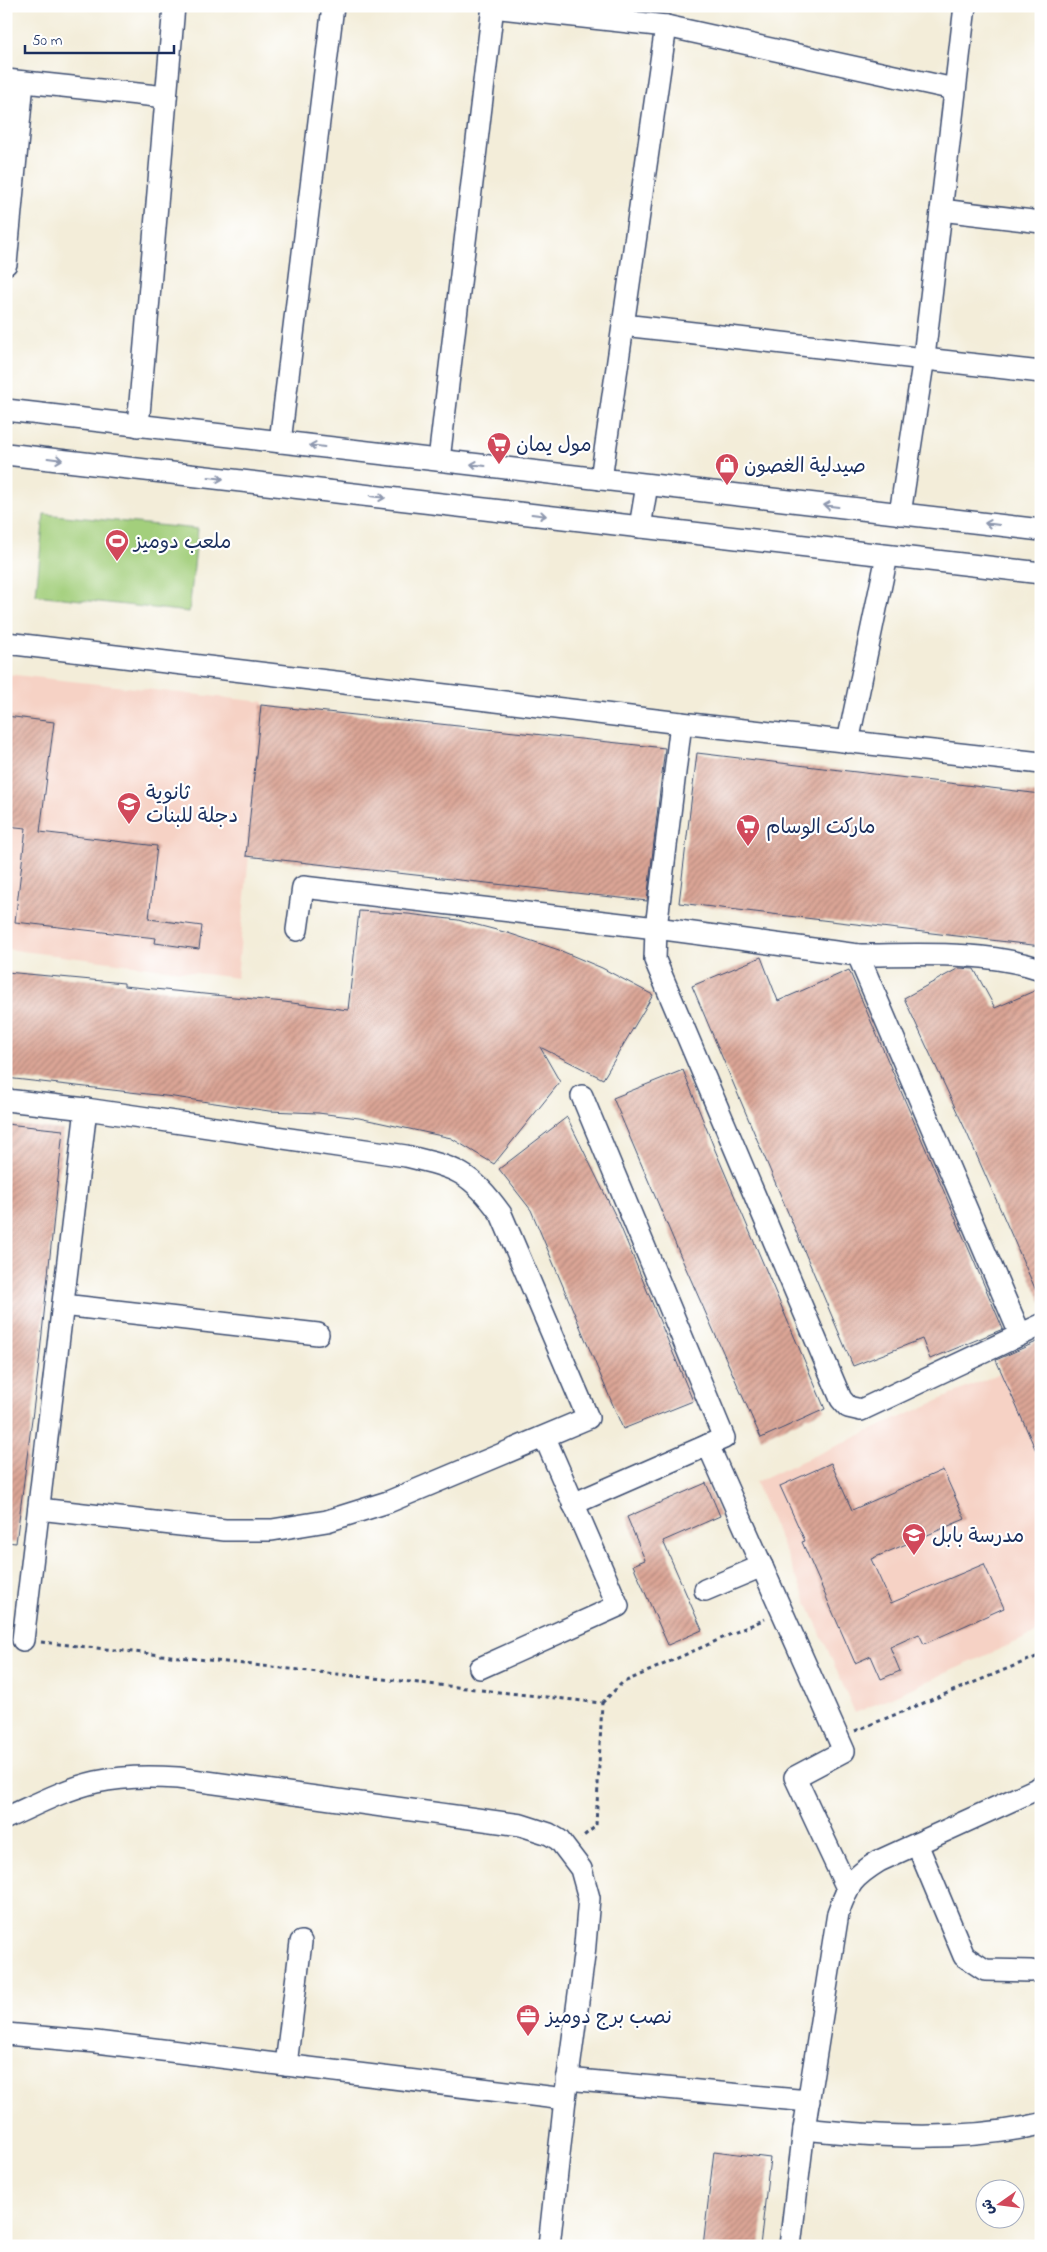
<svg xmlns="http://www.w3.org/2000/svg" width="1047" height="2252" font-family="'Indie Flower','Playpen Sans Arabic',sans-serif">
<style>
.built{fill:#f6d2c5}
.garden{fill:#a3cf7c;stroke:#5f7f6d}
.building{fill:url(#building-hatch)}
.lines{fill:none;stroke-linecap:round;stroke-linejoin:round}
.minor-casing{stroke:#3b4c70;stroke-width:24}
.path{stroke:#3b4c70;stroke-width:3;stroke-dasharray:4 4;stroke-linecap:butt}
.minor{stroke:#fff;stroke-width:21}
.oneway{stroke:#8d97ae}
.labels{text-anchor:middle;stroke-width:4.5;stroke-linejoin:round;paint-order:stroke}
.poi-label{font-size:20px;fill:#1b2f5e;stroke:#fff;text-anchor:start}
</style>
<defs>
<pattern id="building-hatch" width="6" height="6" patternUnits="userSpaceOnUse" patternTransform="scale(1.25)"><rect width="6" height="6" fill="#dba595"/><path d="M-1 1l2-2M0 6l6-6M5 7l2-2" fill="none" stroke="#b1877d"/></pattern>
</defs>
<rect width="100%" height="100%" fill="#fff"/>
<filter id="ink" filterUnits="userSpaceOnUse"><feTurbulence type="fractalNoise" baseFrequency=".02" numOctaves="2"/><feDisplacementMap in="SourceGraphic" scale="10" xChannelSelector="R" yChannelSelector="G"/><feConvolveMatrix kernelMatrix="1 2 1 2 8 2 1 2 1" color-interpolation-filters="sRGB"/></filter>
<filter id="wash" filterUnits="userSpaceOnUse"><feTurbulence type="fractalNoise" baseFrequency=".0096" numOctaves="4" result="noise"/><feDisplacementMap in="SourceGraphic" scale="20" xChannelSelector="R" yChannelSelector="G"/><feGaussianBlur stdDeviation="1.12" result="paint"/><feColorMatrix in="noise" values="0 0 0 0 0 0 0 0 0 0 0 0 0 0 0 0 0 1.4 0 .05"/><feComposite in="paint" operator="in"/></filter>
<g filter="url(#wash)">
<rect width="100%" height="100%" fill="#f3edd9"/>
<g class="built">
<polygon points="6,674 264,702 237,978 6,949"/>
<polygon points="1007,1370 1041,1441 1041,1631 855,1713 755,1482"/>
</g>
<polygon class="garden" points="44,514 198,529 189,612 36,595"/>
<g id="blocks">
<g class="building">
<polygon points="261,705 665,748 647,901 246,856"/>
<polygon points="6,716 54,722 40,832 157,846 149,919 202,926 199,949 155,943 156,938 15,922 26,828 6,826"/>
<polygon points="697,753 1041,794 1041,946 679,903"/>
<polygon points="359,911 408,914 458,920 508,933 559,950 602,968 653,995 603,1079 540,1047 560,1082 494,1164 451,1138 359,1118 318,1113 269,1111 174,1097 6,1078 6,972 124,983 124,986 284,1002 348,1010"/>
<polygon points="761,957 778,1001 849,970 1003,1329 930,1359 922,1339 853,1366 692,986"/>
<polygon points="959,968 974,969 995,1008 1041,988 1041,1302 966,1131 904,998"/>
<polygon points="683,1070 715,1150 825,1409 761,1438 684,1264 613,1098"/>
<polygon points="567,1117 619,1223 693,1401 623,1429 531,1210 499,1169"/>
<polygon points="6,1124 63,1130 38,1372 16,1543 6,1542"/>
<polygon points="1041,1340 1041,1462 996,1360"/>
<polygon points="831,1463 852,1510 943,1470 965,1519 871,1559 891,1603 984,1564 1004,1608 924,1644 919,1634 890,1647 900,1671 881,1679 871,1656 855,1663 802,1542 805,1541 780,1486"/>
<polygon points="706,1483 720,1516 663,1541 702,1630 668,1645 633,1565 645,1560 627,1517"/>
<polygon points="714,2151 770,2158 760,2246 703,2246"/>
</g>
</g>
</g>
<g filter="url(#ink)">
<use href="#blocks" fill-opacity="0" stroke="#3b4c70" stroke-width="1"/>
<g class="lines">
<g class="minor-casing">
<g id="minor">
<polyline points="492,7 666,26 954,89"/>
<polyline points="6,80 166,97"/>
<polyline points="941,210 1041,222"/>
<polyline points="6,264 23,82"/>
<polyline points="623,325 1041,372"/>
<polyline points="6,410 1041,530"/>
<polyline points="138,426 174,6"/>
<polyline points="280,442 333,6"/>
<polyline points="6,454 1041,573"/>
<polyline points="439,460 493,6"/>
<polyline points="601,479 666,26"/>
<polyline points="900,514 924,357 965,6"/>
<polyline points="640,527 647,485"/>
<polyline points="6,643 681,723 1041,763"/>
<polyline points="681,723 656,928 655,960 841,1399 848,1407 861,1410 1041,1325"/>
<polyline points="848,742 887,556"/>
<polyline points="297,930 303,887 656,928 858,955 1020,1334"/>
<path d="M 858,955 C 918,955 983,950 1041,969"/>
<polyline points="582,1096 724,1438 708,1445 844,1751 795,1777 847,1888"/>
<path d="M 6,1100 L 86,1109 L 406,1156 C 456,1168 470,1171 501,1214 L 588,1418 L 388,1502 L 327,1521 L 272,1530 L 225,1530 L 39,1509"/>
<polyline points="63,1305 318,1334"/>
<polyline points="573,1504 708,1445"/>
<polyline points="705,1590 762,1566"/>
<polyline points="23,1640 86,1109"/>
<polyline points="480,1668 618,1606 545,1438"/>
<path d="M 6,1818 C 35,1805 65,1789 96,1782 C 123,1776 150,1776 178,1778 L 521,1825 L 549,1834 L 559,1840 L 581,1869 L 589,1898 L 584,1956 L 565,2099 L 549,2246"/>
<polyline points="917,1844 964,1956 985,1970 1031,1971"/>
<polyline points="6,2034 96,2042 565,2099"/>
<polyline points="286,2065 301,1942"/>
<polyline points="567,2079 809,2101"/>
<path d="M 804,2129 C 883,2137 963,2142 1041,2124"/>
<path d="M 790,2246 L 804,2129 L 838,1913 C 848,1884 853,1877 879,1861 L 1041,1787"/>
</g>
</g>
<g class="path">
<polyline points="41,1642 475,1689"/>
<polyline points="481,1690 602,1703 596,1826 581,1838"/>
<polyline points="602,1703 622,1683 765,1619"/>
<polyline points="855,1731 1041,1655"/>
</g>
<use href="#minor" class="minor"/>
</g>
<defs><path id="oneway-shaft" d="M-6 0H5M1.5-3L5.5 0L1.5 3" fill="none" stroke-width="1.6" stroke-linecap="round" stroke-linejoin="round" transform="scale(1.25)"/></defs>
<g class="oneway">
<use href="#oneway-shaft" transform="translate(317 446) rotate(-173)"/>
<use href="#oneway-shaft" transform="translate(55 459) rotate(7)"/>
<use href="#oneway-shaft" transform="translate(478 465) rotate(-173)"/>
<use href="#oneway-shaft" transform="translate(216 478) rotate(7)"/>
<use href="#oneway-shaft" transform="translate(378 497) rotate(7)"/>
<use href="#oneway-shaft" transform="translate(831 506) rotate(-173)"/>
<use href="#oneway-shaft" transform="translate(539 515) rotate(7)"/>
<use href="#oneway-shaft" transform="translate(992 524) rotate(-173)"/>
</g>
</g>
<defs>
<g id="supermarket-pin" transform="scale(1.25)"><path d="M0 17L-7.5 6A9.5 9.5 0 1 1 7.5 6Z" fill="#d1495b" stroke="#fff"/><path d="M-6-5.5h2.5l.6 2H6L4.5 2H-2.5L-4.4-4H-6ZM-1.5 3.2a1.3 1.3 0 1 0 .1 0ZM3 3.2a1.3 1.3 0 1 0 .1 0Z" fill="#fff"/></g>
<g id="shop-pin" transform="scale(1.25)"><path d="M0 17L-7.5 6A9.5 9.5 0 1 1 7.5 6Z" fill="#d1495b" stroke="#fff"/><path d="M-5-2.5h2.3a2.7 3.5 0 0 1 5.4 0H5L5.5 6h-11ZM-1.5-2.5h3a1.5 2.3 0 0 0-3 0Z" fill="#fff"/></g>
<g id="stadium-pin" transform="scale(1.25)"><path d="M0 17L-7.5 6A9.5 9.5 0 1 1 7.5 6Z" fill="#d1495b" stroke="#fff"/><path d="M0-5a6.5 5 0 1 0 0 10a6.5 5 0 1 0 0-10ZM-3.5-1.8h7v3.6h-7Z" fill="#fff"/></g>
<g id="school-pin" transform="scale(1.25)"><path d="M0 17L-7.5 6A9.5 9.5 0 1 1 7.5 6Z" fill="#d1495b" stroke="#fff"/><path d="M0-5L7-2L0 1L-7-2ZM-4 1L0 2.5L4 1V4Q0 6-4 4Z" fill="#fff"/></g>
<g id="office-pin" transform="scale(1.25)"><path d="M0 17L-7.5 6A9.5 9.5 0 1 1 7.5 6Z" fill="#d1495b" stroke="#fff"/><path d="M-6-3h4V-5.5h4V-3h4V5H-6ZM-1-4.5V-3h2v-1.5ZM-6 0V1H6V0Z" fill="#fff"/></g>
</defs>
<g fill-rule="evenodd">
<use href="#supermarket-pin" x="499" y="444"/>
<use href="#shop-pin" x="727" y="465"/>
<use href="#stadium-pin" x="117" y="541"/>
<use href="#school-pin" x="129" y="804"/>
<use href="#supermarket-pin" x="748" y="826"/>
<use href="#school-pin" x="914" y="1535"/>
<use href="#office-pin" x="528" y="2016"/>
</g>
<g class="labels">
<g class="poi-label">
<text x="516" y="451">مول يمان</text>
<text x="744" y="472">صيدلية الغصون</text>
<text x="134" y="548">ملعب دوميز</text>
<text x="146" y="799">ثانوية<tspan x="146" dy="23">دجلة للبنات</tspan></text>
<text x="766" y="833">ماركت الوسام</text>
<text x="932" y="1542">مدرسة بابل</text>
<text x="546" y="2023">نصب برج دوميز</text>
</g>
</g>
<rect width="1047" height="2252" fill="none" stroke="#fff" stroke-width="25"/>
<g transform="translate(1000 2204) rotate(256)"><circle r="24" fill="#ffffff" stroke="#a4acbf"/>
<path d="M0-4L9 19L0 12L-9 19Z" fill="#d1495b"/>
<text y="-8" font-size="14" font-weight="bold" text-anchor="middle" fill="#1b2f5e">ش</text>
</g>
<path d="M25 45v8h149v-8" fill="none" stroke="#1b2f5e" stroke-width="2.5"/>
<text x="32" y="45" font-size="15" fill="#1b2f5e" stroke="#ffffff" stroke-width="4" paint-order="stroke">50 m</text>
</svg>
